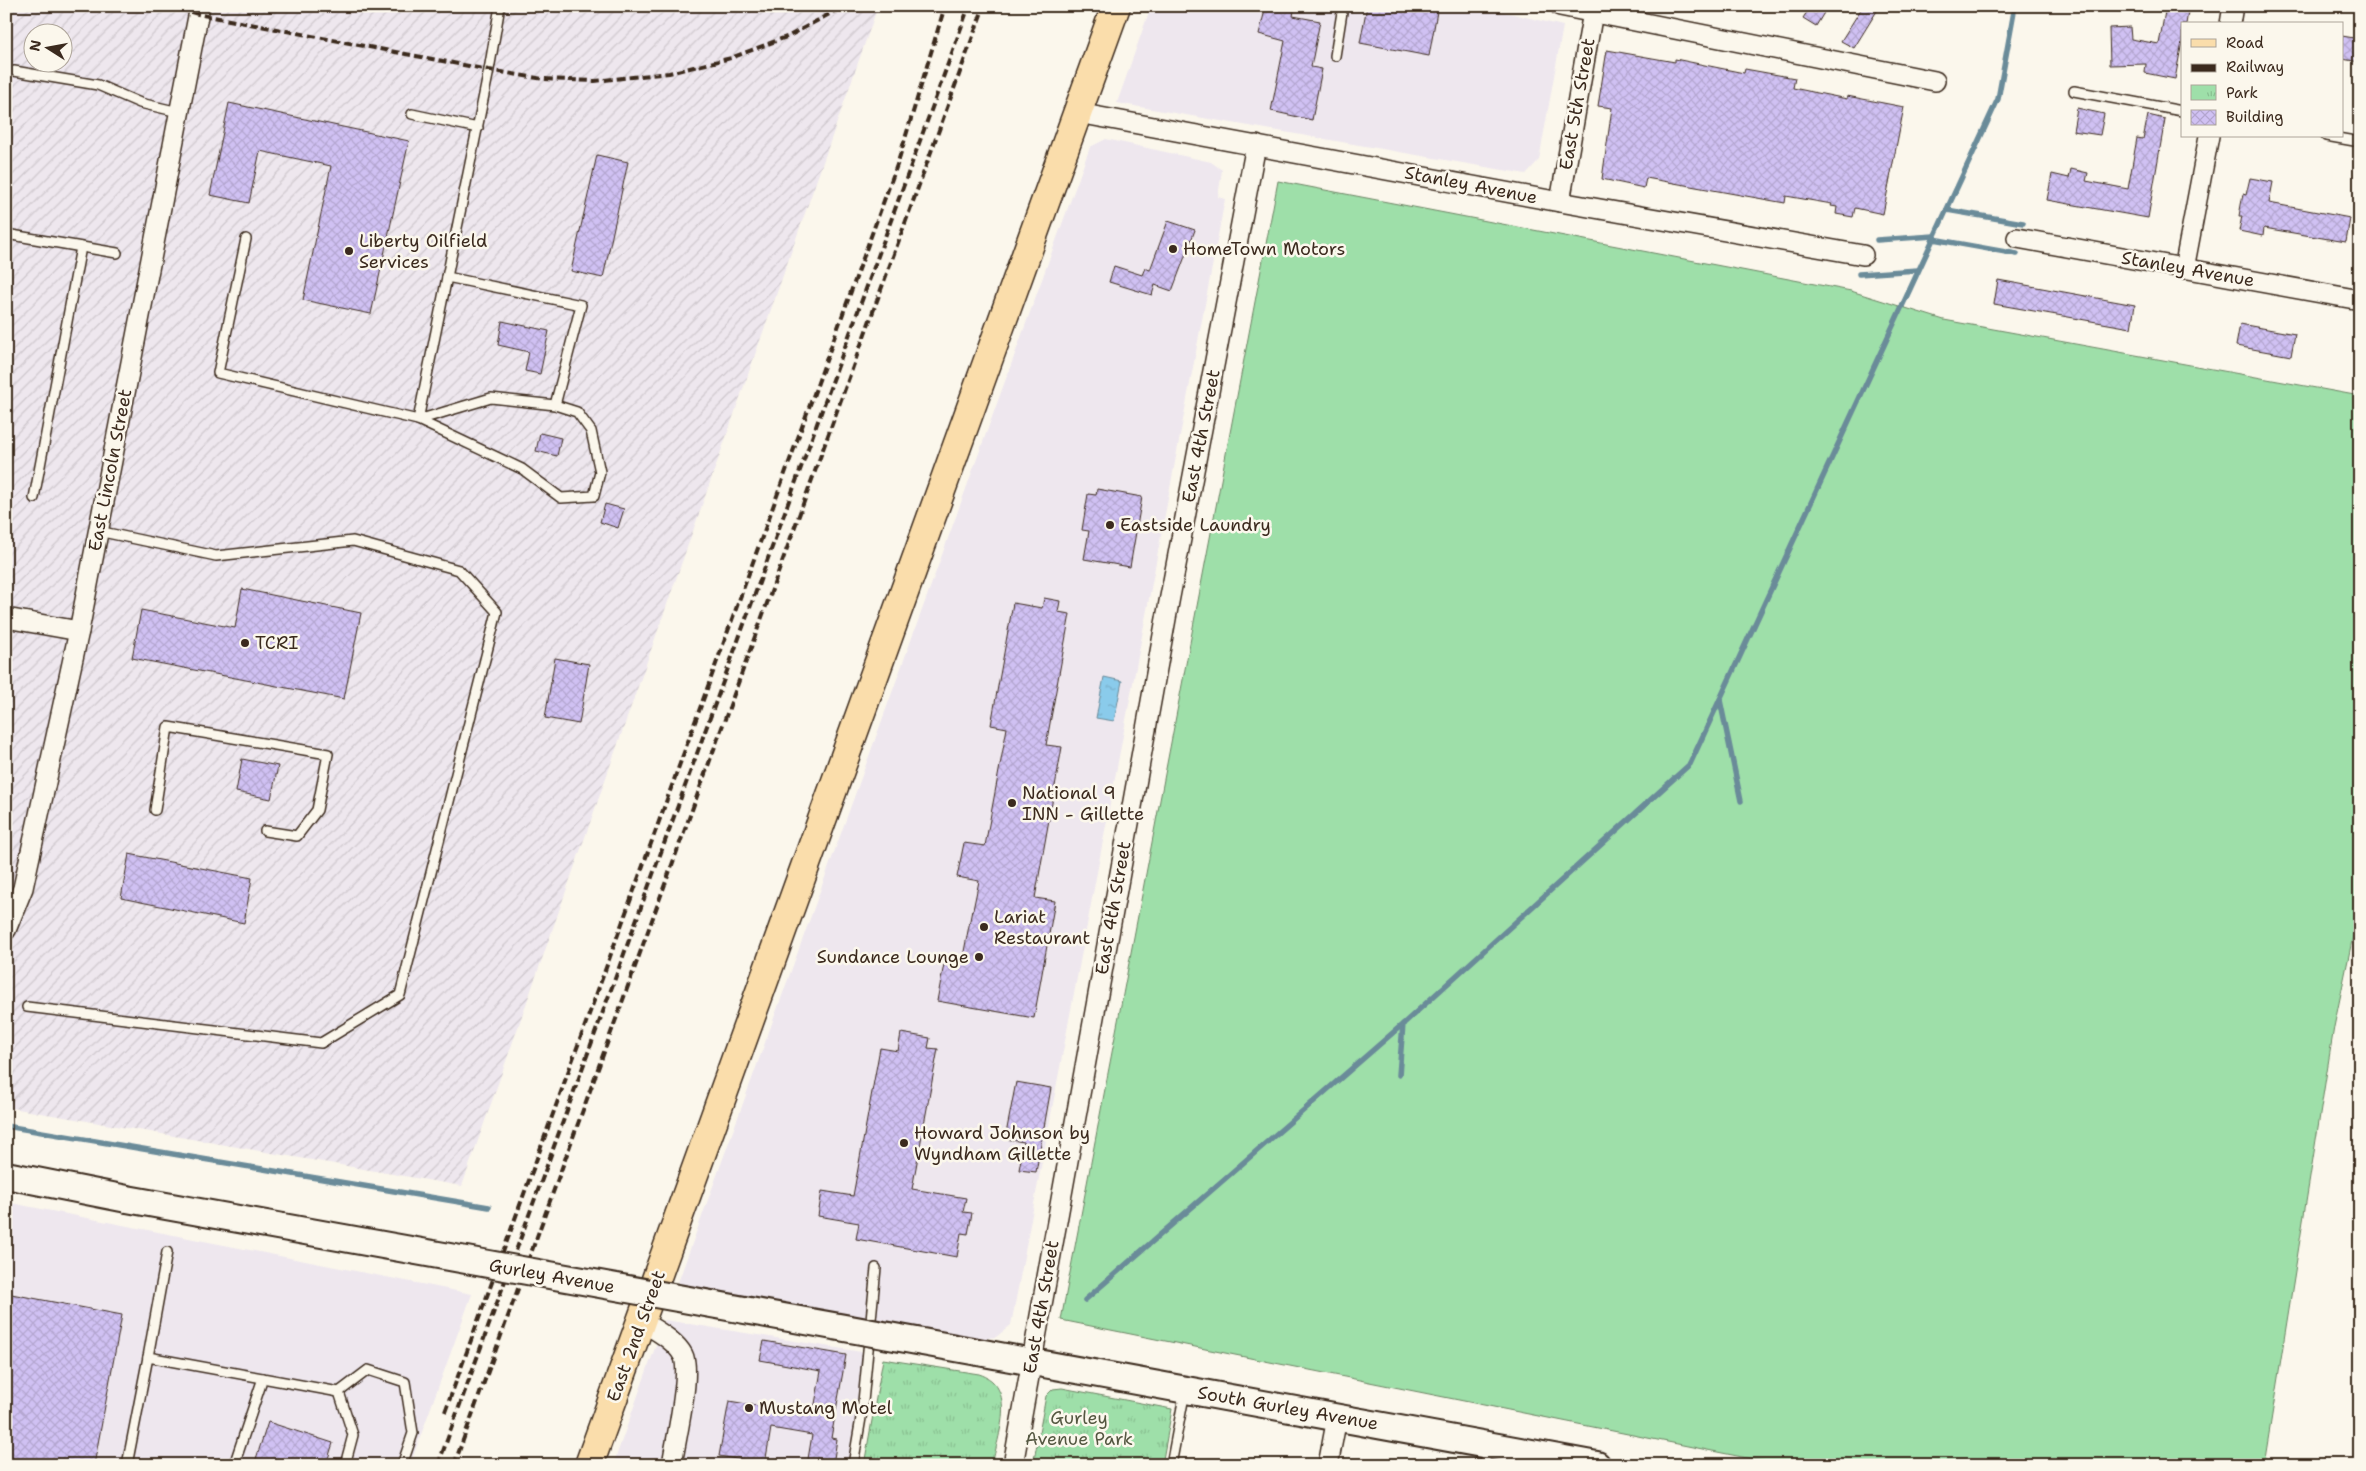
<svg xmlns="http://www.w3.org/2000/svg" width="2366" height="1471" font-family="'Shantell Sans',sans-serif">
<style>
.built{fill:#eee7ee}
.industrial{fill:url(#industrial-furrows);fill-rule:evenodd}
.grass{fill:#9edfa9;stroke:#6c8464}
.park{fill:url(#park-tufts);stroke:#6c8464}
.water{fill:url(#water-ripples);stroke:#6a8b99}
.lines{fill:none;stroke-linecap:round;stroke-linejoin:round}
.stream{stroke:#6a8b99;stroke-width:5.5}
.building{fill:url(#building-cross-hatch);stroke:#3b2a1e}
.lane-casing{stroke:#3b2a1e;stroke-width:12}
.street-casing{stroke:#3b2a1e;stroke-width:22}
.secondary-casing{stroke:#3b2a1e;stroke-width:30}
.primary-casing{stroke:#3b2a1e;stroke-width:31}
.lane{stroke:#fbf7ec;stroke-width:9}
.street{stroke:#fbf7ec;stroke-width:19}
.secondary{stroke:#fbf7ec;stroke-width:26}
.primary{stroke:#faddab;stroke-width:28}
.rail{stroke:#3b2a1e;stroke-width:4;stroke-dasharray:8 4;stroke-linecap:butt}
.secondary-bridge-casing{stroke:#3b2a1e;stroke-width:30;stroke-linecap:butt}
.secondary-bridge{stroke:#fbf7ec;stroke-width:26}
.poi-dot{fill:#3b2a1e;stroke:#fbf7ec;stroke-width:2}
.labels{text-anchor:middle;stroke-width:5;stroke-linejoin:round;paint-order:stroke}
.street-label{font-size:18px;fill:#3b2a1e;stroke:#fbf7ec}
.poi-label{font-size:18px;fill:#3b2a1e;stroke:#fbf7ec;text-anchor:start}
.park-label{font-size:18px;fill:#545741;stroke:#fbf7ec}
</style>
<defs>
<pattern id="industrial-furrows" width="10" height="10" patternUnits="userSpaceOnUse" patternTransform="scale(1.25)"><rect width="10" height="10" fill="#eee7ee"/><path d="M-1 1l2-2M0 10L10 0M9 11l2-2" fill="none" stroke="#cdc6cc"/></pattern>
<pattern id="park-tufts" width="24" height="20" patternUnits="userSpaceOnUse" patternTransform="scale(1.25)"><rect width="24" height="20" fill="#9edfa9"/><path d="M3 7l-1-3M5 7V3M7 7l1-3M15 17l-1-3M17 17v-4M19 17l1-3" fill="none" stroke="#89c091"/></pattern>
<pattern id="water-ripples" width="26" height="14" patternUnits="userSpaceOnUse" patternTransform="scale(1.25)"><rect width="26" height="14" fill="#8acbeb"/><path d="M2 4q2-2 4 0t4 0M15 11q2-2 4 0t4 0" fill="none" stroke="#78aec9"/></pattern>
<pattern id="building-cross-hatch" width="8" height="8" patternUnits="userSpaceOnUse" patternTransform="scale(1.25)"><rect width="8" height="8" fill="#d0c1f3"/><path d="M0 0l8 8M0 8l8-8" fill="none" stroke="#b4a6d0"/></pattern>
</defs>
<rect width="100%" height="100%" fill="#fbf7ec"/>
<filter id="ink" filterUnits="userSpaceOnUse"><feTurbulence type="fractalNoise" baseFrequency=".02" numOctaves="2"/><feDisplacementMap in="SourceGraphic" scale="10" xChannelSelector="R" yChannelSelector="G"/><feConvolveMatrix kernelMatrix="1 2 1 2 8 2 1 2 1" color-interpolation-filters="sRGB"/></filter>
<g filter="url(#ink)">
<g class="built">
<polygon points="1151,6 1479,6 1563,26 1539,160 1526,174 1117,103"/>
<polygon points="1106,139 1211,162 1222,170 1218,197 1225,199 1011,1325 996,1337 979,1339 676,1288 1090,147"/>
<polygon points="6,1202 472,1294 410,1465 6,1465"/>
<polygon points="665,1320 874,1354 853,1465 613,1465"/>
</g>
<path class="industrial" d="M 6,6 L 878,6 L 462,1186 L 6,1107 ZM 32,32 L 62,32 L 62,62 L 32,62 Z"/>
<polygon class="grass" points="1278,181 1851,291 1944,320 2360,396 2360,902 2334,1027 2264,1465 1782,1465 1061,1320"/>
<g class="park">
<path d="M 883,1359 L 979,1374 C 1018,1386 998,1436 992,1465 L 864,1465 Z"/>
<polygon points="1062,1388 1172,1409 1162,1465 1033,1465 1046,1396 1053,1389"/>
</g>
<polygon class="water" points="1104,677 1122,681 1114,721 1096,718"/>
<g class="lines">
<g class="stream">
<polyline points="1947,210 2023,223"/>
<polyline points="1933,239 2017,254"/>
<polyline points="1877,240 1934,236"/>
<polyline points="1859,274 1918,270"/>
<polyline points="1720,700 1741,801"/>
<polyline points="1399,1075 1403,1024"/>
<polyline points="6,1126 489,1207"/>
<polyline points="1085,1300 1403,1024 1690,764 1998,99 2015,6"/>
<polyline points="1807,1465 1807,1464"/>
</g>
</g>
<g class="building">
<polygon points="1266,6 1295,6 1293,16 1320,21 1311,67 1322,69 1312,120 1271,111 1285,41 1259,34"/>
<polygon points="1367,6 1438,6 1429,56 1360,43"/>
<polygon points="1811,6 1828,6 1816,26 1803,18"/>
<polygon points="1863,6 1880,6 1854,48 1841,41"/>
<polygon points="2166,6 2189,6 2186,24 2182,24 2182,42 2175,79 2145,73 2146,64 2110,65 2109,28 2130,27 2131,39 2159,44"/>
<polygon points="2342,36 2360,39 2360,62 2342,59"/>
<polygon points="1607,50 1675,62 1675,59 1744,73 1745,69 1795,78 1793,88 1847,99 1847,96 1904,107 1883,214 1855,208 1853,217 1836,214 1837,207 1831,206 1832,204 1786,196 1785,203 1646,178 1644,188 1602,179 1612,108 1598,106"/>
<polygon points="229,103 409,141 371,314 303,300 331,166 260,151 249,203 210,195"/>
<polygon points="2077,108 2104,114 2100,135 2073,131"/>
<polygon points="2148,115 2165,119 2148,218 2047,200 2052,174 2069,178 2071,169 2088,173 2086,181 2128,189 2137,138 2143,139"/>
<polygon points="597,155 628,162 603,278 571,271"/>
<polygon points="2250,178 2273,182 2269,203 2350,218 2346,242 2264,228 2263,236 2239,231 2242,216 2239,216 2243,194 2246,195"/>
<polygon points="1168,221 1195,230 1172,291 1155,285 1152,295 1109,282 1114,266 1142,275 1145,268 1150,270"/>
<polygon points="1998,280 2135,305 2131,328 1994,304"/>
<polygon points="502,321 549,331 540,374 525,371 529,352 498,345"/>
<polygon points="2240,324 2295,334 2291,356 2236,346"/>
<polygon points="540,433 561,438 557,456 536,451"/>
<polygon points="1097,489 1142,497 1130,567 1084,559 1089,531 1082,530 1088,494 1096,495"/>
<polygon points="605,504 624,509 618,528 600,522"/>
<polygon points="242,589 361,613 344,699 132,658 141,610 235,628"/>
<polygon points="1044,598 1060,601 1058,612 1070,614 1046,745 1062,747 1035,898 1055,901 1034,1018 937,1001 945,959 962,962 972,910 973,910 979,881 957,877 964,843 985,846 1007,728 991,725 1013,603 1042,608"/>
<polygon points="555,658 589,664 579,724 545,718"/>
<polygon points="242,759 278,766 271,799 236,792"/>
<polygon points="129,854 252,878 244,923 121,898"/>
<polygon points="901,1033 930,1038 928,1048 938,1049 912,1189 966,1198 963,1212 972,1213 968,1234 961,1233 957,1257 856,1239 859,1223 818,1216 822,1191 853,1196 880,1048 898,1051"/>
<polygon points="1016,1082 1051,1088 1036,1172 1019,1170 1024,1142 1005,1139"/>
<polygon points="6,1293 122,1315 94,1465 6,1465"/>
<polygon points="764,1341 846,1355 831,1438 837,1439 833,1465 807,1465 812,1435 771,1428 765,1464 719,1456 729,1401 813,1415 821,1371 760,1360"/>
<polygon points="268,1422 333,1443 326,1465 254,1465"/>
</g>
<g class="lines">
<g class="lane-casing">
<g id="lane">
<polyline points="1335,56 1343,6"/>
<polyline points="14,71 98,85 140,103 179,112"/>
<polyline points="2074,91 2182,111"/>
<polyline points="412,114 478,128"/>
<polyline points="2326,136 2360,142"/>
<polyline points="6,234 117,253"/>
<polyline points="246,239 218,373 418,420 489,70 500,6"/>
<polyline points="447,277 581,305 555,405"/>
<polygon points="491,398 555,405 577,412 591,431 600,472 594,496 561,498 522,469 418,420"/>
<polyline points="34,498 81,247"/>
<polyline points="155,810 168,727 328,754 317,810 297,836 265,831"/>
<polyline points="27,1007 321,1043 400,995 497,612 459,570 353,541 216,556 98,531"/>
<polyline points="148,1357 167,1252"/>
<polyline points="339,1392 353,1435 345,1465"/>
<polyline points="127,1465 148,1357 339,1392 368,1370 405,1382 413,1433 402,1465"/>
<polyline points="234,1465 263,1378"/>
<polyline points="853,1465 862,1412 876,1268"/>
<polyline points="1171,1465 1185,1391"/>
<polyline points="1484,1465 1487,1448"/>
</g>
</g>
<g class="street-casing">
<g id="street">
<polyline points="1560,6 1935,81"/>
<polyline points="2230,24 2233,6"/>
<polyline points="1078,113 1560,202 1863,255"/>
<polyline points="1560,202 1594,6"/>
<polyline points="2017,238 2360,300"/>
<polyline points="2184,269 2209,136"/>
<polyline points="6,618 79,631"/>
<polyline points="6,930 23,888 79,631 200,6"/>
<path d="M 641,1321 C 655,1330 675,1340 683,1355 C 692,1372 675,1443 672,1465"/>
<polyline points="1013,1465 1169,602 1256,145"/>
<polyline points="1328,1465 1337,1418"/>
</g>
</g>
<g class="secondary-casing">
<g id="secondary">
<polyline points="6,1175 127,1199"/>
<polyline points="978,1352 1597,1465"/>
</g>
</g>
<g class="primary-casing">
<polyline id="primary" points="589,1465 1116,6"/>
</g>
<use href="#lane" class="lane"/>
<use href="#street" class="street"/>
<use href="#secondary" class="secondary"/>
<use href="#primary" class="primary"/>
<g class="rail">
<polyline points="168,6 198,14 489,70 543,79 595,81 669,73 731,58 789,36 844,6"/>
<polyline points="445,1412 874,228 898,162 945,6"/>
<polyline points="438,1465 969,6"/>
<polyline points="454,1465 984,6"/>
</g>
<g class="secondary-bridge-casing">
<polyline id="secondary-bridge" points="127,1199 978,1352"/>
</g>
<use href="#secondary-bridge" class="secondary-bridge"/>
</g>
</g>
<g class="poi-dot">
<circle cx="1173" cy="249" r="5"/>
<circle cx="349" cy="251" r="5"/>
<circle cx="1110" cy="525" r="5"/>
<circle cx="245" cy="643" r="5"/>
<circle cx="1012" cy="803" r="5"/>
<circle cx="984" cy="927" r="5"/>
<circle cx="979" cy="957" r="5"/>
<circle cx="904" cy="1143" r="5"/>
<circle cx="749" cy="1408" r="5"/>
</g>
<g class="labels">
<g class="street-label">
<text transform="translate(1577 104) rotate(-80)" y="6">East 5th Street</text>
<text transform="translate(1471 185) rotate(11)" y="6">Stanley Avenue</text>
<text transform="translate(2188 269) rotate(10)" y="6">Stanley Avenue</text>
<text transform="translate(1201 436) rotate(-79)" y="6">East 4th Street</text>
<text transform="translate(110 470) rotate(-79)" y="6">East Lincoln Street</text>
<text transform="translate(1113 908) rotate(-80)" y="6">East 4th Street</text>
<text transform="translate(552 1276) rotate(10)" y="6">Gurley Avenue</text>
<text transform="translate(1041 1307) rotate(-80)" y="6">East 4th Street</text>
<text transform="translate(636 1336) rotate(-70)" y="6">East 2nd Street</text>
<text transform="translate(1288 1408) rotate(10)" y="6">South Gurley Avenue</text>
</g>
<g class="poi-label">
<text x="359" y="247">Liberty Oilfield<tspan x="359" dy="21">Services</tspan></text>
<text x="1183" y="255">HomeTown Motors</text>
<text x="1120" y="531">Eastside Laundry</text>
<text x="255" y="649">TCRI</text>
<text x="1022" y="799">National 9<tspan x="1022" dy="21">INN - Gillette</tspan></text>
<text x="994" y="923">Lariat<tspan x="994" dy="21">Restaurant</tspan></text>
<text x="969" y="963" text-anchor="end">Sundance Lounge</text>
<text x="914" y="1139">Howard Johnson by<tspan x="914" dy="21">Wyndham Gillette</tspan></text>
<text x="759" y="1414">Mustang Motel</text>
</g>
<g class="park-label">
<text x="1079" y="1424">Gurley<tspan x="1079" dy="21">Avenue Park</tspan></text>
</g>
</g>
<rect width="2366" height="1471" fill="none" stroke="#fbf7ec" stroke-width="25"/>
<rect x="12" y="12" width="2341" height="1446" fill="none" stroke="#3b2a1e" stroke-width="2" filter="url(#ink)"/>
<rect x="2181" y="22" width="162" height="115" fill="#fbf7ec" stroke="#aea59a"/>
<rect x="2191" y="39" width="25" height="8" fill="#faddab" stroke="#aea59a"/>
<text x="2226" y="48" font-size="15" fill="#3b2a1e">Road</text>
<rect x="2191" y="64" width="25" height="8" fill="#3b2a1e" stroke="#aea59a"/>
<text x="2226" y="72" font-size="15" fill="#3b2a1e">Railway</text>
<rect x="2191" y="85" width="25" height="15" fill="url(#park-tufts)" stroke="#aea59a"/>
<text x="2226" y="98" font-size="15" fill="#3b2a1e">Park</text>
<rect x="2191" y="110" width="25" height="15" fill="url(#building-cross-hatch)" stroke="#aea59a"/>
<text x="2226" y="122" font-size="15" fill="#3b2a1e">Building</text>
<g transform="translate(48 48) rotate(281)"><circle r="24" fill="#fbf7ec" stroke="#aea59a"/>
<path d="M0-4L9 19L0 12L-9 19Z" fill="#3b2a1e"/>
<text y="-8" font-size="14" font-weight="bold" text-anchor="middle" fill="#3b2a1e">N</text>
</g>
</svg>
